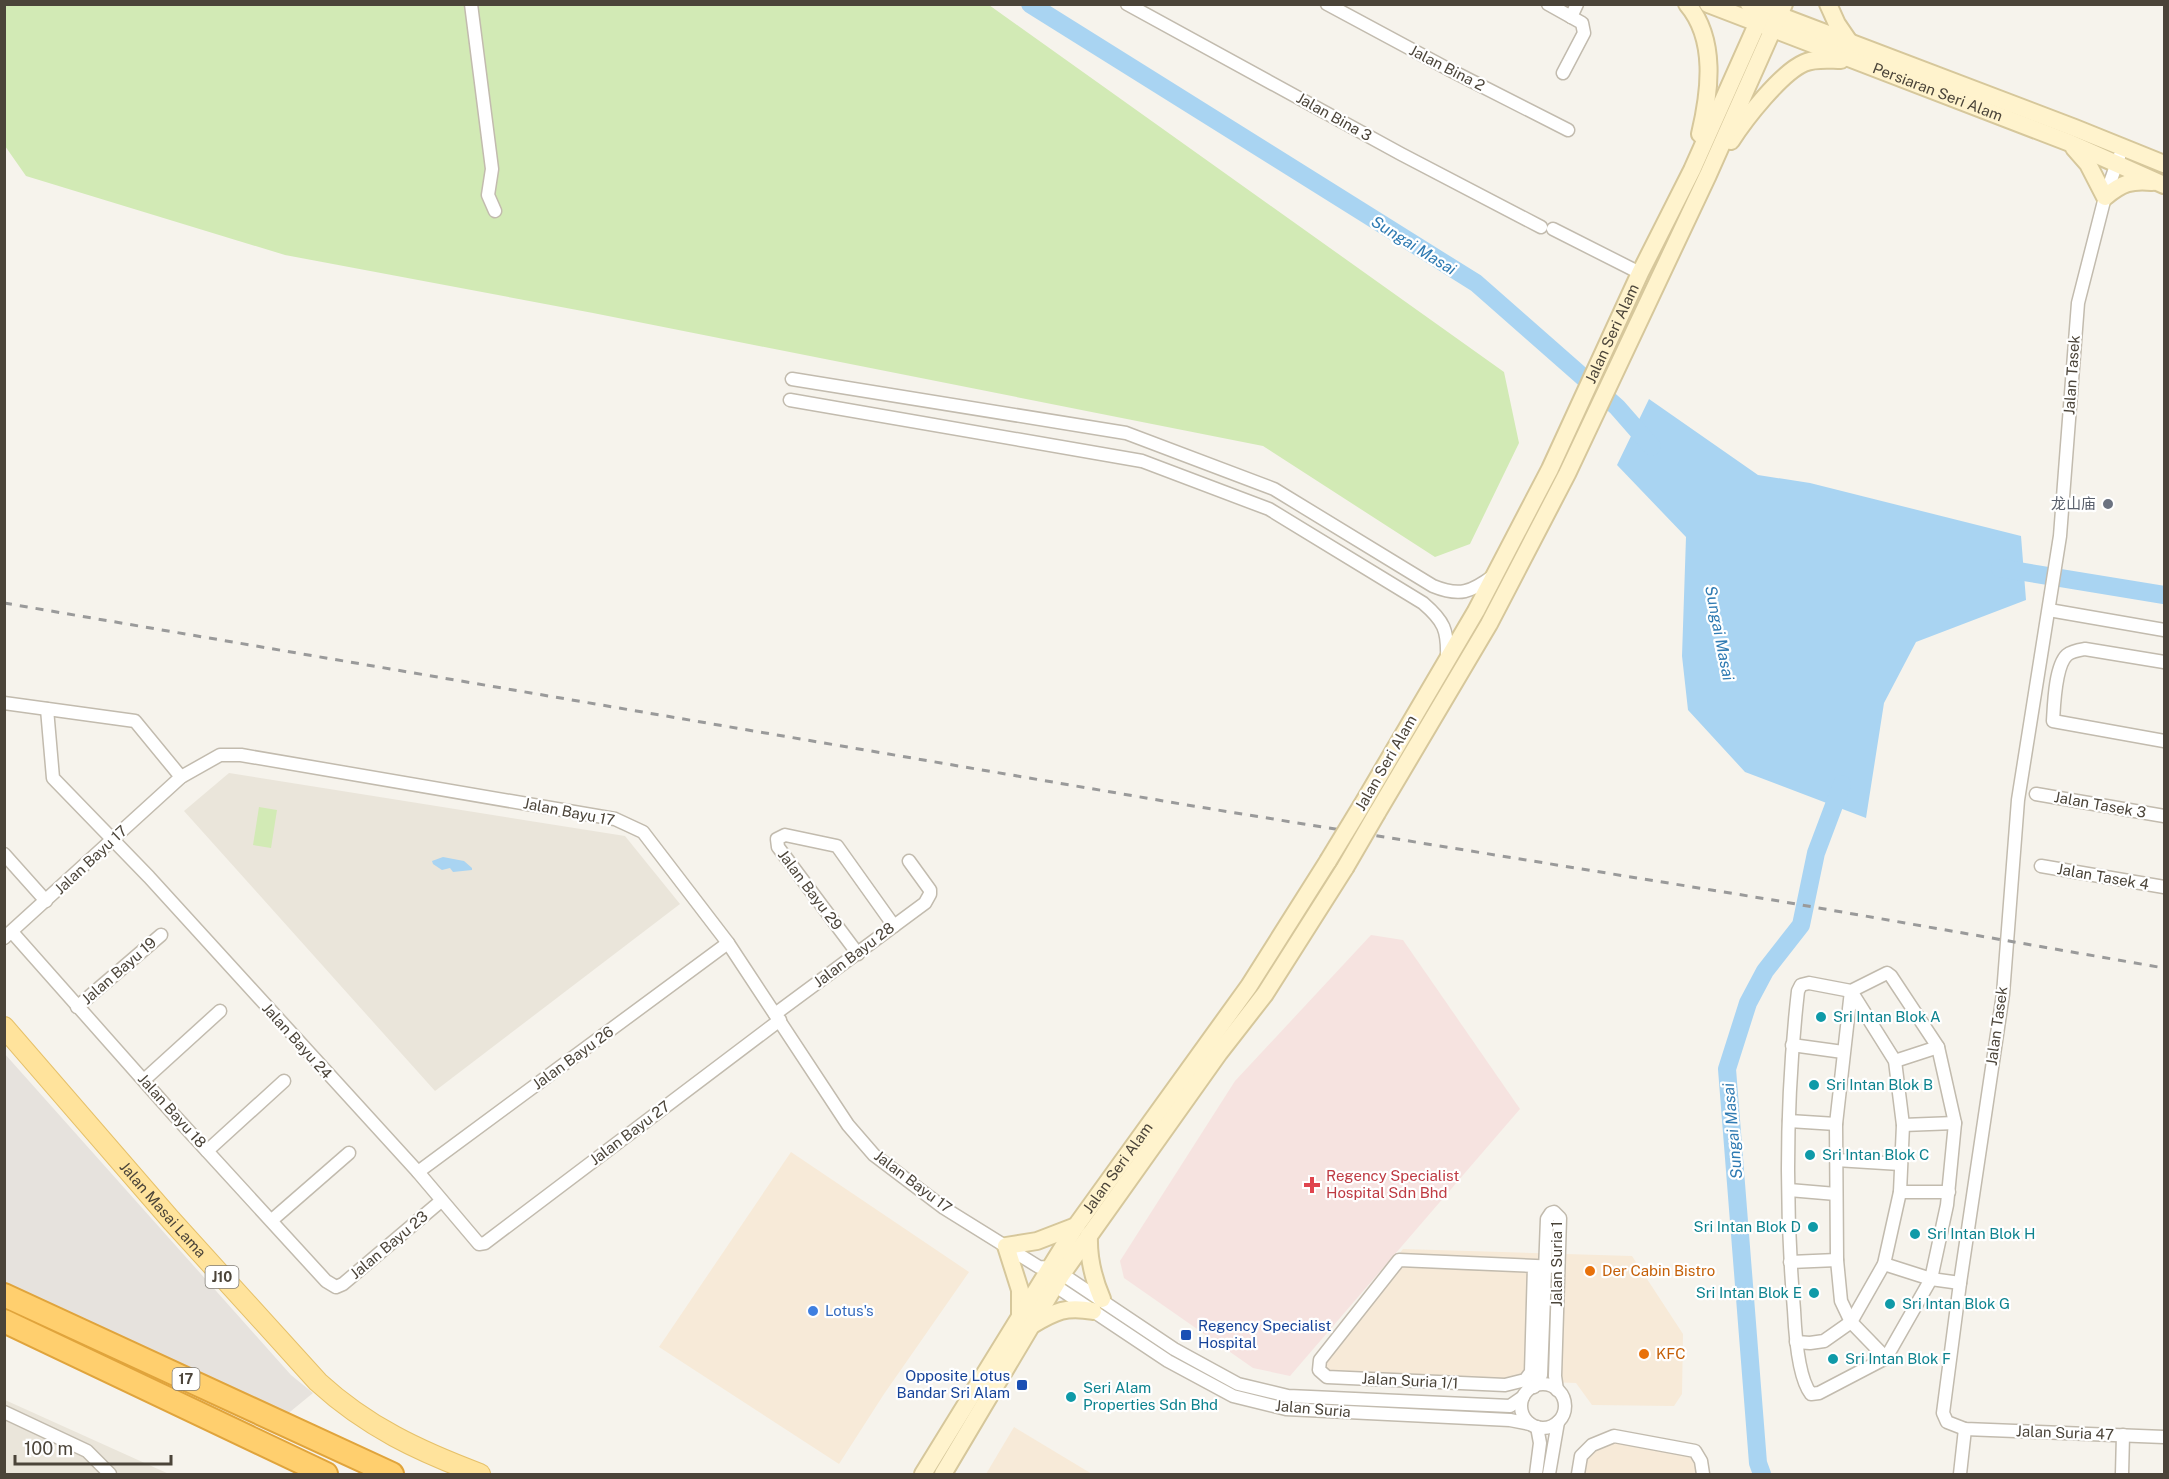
<svg xmlns="http://www.w3.org/2000/svg" width="2169" height="1479" font-family="'Public Sans','Noto Sans SC',sans-serif">
<style>
.residential{fill:#eae5da}
.commercial{fill:#f7ead8}
.industrial{fill:#e6e2dd}
.medical{fill:#f6e3e0}
.green{fill:#d2eab5}
.water{fill:#a9d4f2}
.lines{fill:none;stroke-linecap:round;stroke-linejoin:round}
.river{stroke:#a9d4f2;stroke-width:18}
.street-casing{stroke:#c2bbae;stroke-width:15}
.secondary-casing{stroke:#d6c79b;stroke-width:20}
.primary-casing{stroke:#e6c16a;stroke-width:22}
.highway-casing{stroke:#e0a43c;stroke-width:26}
.street{stroke:#fff;stroke-width:12}
.secondary{stroke:#fff3cd;stroke-width:16}
.primary{stroke:#ffe39c;stroke-width:20}
.highway{stroke:#ffcf6e;stroke-width:22}
.rail{stroke:#9a9a9a;stroke-width:3;stroke-dasharray:8 8;stroke-linecap:butt}
.secondary-bridge-casing{stroke:#d6c79b;stroke-width:20;stroke-linecap:butt}
.secondary-bridge{stroke:#fff3cd;stroke-width:16}
.worship-dot{fill:#6b7280;stroke:#fff;stroke-width:2}
.culture-dot{fill:#0f9aa8;stroke:#fff;stroke-width:2}
.health-dot{fill:#e0444e;stroke:#fff;stroke-width:2}
.food-dot{fill:#e8710a;stroke:#fff;stroke-width:2}
.shop-dot{fill:#3f7fe0;stroke:#fff;stroke-width:2}
.transit-dot{fill:#1a4fb4;stroke:#fff;stroke-width:2}
.labels{text-anchor:middle;stroke-width:4.5;stroke-linejoin:round;paint-order:stroke}
.shield{fill:#fff;stroke:#817c74;stroke-width:1.5}
.shield-label{font-size:14px;font-weight:bold;fill:#4b4439}
.street-label{font-size:15px;fill:#4b4439;stroke:#fff}
.worship-label{font-size:15px;fill:#5b616d;stroke:#fff;text-anchor:end}
.culture-label{font-size:15px;fill:#0d838f;stroke:#fff;text-anchor:start}
.health-label{font-size:15px;fill:#be3a42;stroke:#fff;text-anchor:start}
.food-label{font-size:15px;fill:#c56008;stroke:#fff;text-anchor:start}
.shop-label{font-size:15px;fill:#366cbe;stroke:#fff;text-anchor:start}
.transit-label{font-size:15px;fill:#164399;stroke:#fff;text-anchor:start}
.water-label{font-size:16px;font-style:italic;fill:#2e7ab2;stroke:#fff}
</style>
<rect width="100%" height="100%" fill="#f6f3ec"/>
<g class="residential">
<polygon points="229,773 625,836 680,904 435,1091 184,811"/>
<polygon points="5,1400 169,1474 5,1474"/>
</g>
<g class="commercial">
<polygon points="791,1152 969,1272 884,1394 839,1464 659,1347"/>
<polygon points="1403,1249 1632,1256 1683,1334 1682,1394 1674,1406 1592,1405 1576,1383 1316,1373 1316,1358"/>
<polygon points="1014,1427 1092,1474 986,1474"/>
<polygon points="1604,1434 1698,1447 1707,1474 1574,1474"/>
</g>
<polygon class="industrial" points="4,1053 291,1375 313,1393 285,1416 5,1284"/>
<polygon class="medical" points="1371,935 1403,940 1520,1109 1290,1376 1253,1368 1124,1278 1120,1261 1235,1081"/>
<g class="green">
<polygon points="4,5 989,5 1504,372 1519,443 1470,544 1435,557 1263,446 593,313 285,255 26,176 5,146"/>
<polygon points="259,807 277,810 271,848 253,845"/>
</g>
<g class="water">
<polygon points="1649,399 1758,475 1810,483 2021,536 2026,600 1916,642 1884,703 1866,818 1745,772 1688,710 1682,656 1686,537 1617,465"/>
<polygon points="443,857 464,861 472,868 472,870 453,872 450,868 442,870 433,864 432,861"/>
</g>
<g class="lines">
<g class="river">
<polyline points="1030,4 1476,283 1617,407 1652,447"/>
<polyline points="2000,568 2164,595"/>
<polyline points="1762,1474 1758,1463 1727,1069 1748,1003 1765,971 1801,925 1816,853 1842,784"/>
</g>
<g class="street-casing">
<g id="street">
<polyline points="471,4 492,169 488,195 495,211"/>
<polyline points="1127,4 1401,154 1541,227"/>
<polyline points="1327,4 1448,69 1568,130"/>
<polyline points="1548,4 1582,23 1584,33 1563,73"/>
<polyline points="1571,17 1577,4"/>
<polyline points="2119,157 2105,197 2078,303 2060,536 2018,800 2003,994 1960,1283 1943,1413 1947,1422 1965,1429 2164,1437"/>
<polyline points="1553,229 1640,273"/>
<path d="M 792,379 L 1126,433 L 1274,489 L 1433,586 C 1460,597 1471,592 1493,576"/>
<path d="M 790,400 L 1142,461 L 1269,509 L 1423,603 C 1444,621 1448,630 1447,658"/>
<polyline points="2049,610 2164,630"/>
<path d="M 2164,662 L 2085,649 C 2079,650 2072,651 2067,655 C 2055,666 2054,705 2053,721 L 2164,741"/>
<polyline points="4,703 135,721 181,777"/>
<polyline points="47,709 53,778 149,877 418,1172 479,1244 485,1243 780,1020"/>
<polyline points="2036,794 2164,816"/>
<polyline points="4,854 46,901"/>
<polyline points="2041,866 2164,887"/>
<polyline points="12,932 175,1116 326,1281 336,1287 343,1284 441,1201"/>
<polyline points="4,938 181,777 220,755 241,755 615,819 643,832 728,943 848,1125 874,1155 944,1208 1039,1267 1051,1268 1062,1274 1174,1349 1238,1384 1288,1396 1510,1406 1523,1397"/>
<polyline points="858,954 778,847 777,839 785,835 837,846 894,926"/>
<path d="M 1887,973 L 1891,976 L 1938,1047 L 1955,1123 L 1947,1205 L 1931,1279 L 1886,1358 L 1819,1393 L 1811,1394 C 1798,1378 1795,1331 1794,1310 C 1785,1204 1786,1097 1798,991 L 1801,985 L 1809,983 L 1851,991 Z"/>
<polyline points="1851,991 1836,1124 1837,1260 1841,1301 1851,1322 1886,1358"/>
<polyline points="77,1007 161,935"/>
<polyline points="775,1014 925,903 930,894 930,890 909,861"/>
<polyline points="1792,1045 1843,1052"/>
<polyline points="1895,1061 1938,1047"/>
<polyline points="144,1080 220,1011"/>
<polyline points="1789,1121 1836,1124"/>
<polyline points="1903,1125 1955,1123"/>
<polyline points="207,1151 284,1081"/>
<polyline points="1836,1160 1900,1164"/>
<polyline points="418,1172 728,943"/>
<polyline points="1789,1190 1836,1194"/>
<polyline points="1900,1192 1949,1192"/>
<polyline points="272,1220 349,1153"/>
<polyline points="1790,1262 1837,1260"/>
<polyline points="1884,1264 1931,1279 1960,1283"/>
<polyline points="1534,1266 1531,1372 1525,1380 1505,1385 1327,1377 1319,1370 1320,1360 1399,1260 1558,1267"/>
<polyline points="1048,1281 1168,1361 1233,1396 1286,1409 1510,1420 1530,1424"/>
<polyline points="1796,1342 1810,1343 1824,1341 1851,1322 1884,1264 1900,1192 1903,1125 1895,1061 1851,991"/>
<circle cx="1543" cy="1406" r="22"/>
<polyline points="1534,1387 1541,1375 1547,1219 1551,1213 1554,1212 1560,1218 1555,1376 1557,1390"/>
<polyline points="4,1412 87,1451 110,1474"/>
<polyline points="1536,1474 1540,1443 1537,1427"/>
<polyline points="1549,1474 1558,1422"/>
<polyline points="1578,1474 1581,1456 1592,1445 1614,1436 1695,1451 1701,1461 1703,1474"/>
<polyline points="1960,1474 1965,1429"/>
<polyline points="2122,1474 2123,1435"/>
</g>
</g>
<g class="secondary-casing">
<g id="secondary">
<path d="M 1687,4 C 1717,39 1710,92 1700,134"/>
<path id="s1" d="M 1708,4 L 2070,143 L 2164,185"/>
<polyline points="1749,4 2075,128 2164,164"/>
<polyline points="1828,4 1837,24 1850,43"/>
<path d="M 1731,141 C 1745,119 1781,73 1804,63 C 1815,58 1830,60 1841,60"/>
<path d="M 2074,148 L 2088,164 L 2105,197 C 2122,183 2131,180 2152,182"/>
<path id="s2" d="M 1362,805 L 1476,611 L 1550,469 L 1640,273 L 1692,170 L 1766,4"/>
<polyline points="1377,813 1489,624 1567,474 1708,175 1784,4"/>
<path d="M 1089,1235 C 1088,1259 1093,1278 1102,1299"/>
<polyline points="1020,1318 1020,1290 1006,1246 1037,1241 1076,1226"/>
<path d="M 1032,1325 C 1056,1311 1066,1306 1093,1311"/>
<path id="s3" d="M 923,1474 L 1076,1226 L 1249,986 L 1328,861"/>
<polyline points="943,1474 1062,1274 1219,1053 1265,994 1345,868"/>
</g>
</g>
<g class="primary-casing">
<g id="primary">
<path id="s4" d="M 4,1027 L 171,1220 L 318,1382 C 367,1427 419,1451 480,1474"/>
</g>
</g>
<g class="highway-casing">
<g id="highway">
<polyline points="4,1295 392,1474"/>
<polyline points="4,1321 326,1474"/>
</g>
</g>
<use href="#street" class="street"/>
<use href="#secondary" class="secondary"/>
<use href="#primary" class="primary"/>
<use href="#highway" class="highway"/>
<polyline class="rail" points="4,603 1193,806 1773,900 2164,968"/>
<g class="secondary-bridge-casing">
<g id="secondary-bridge">
<polyline points="1328,861 1362,805"/>
<polyline points="1345,868 1377,813"/>
</g>
</g>
<use href="#secondary-bridge" class="secondary-bridge"/>
</g>
<circle class="worship-dot" cx="2108" cy="504" r="6"/>
<g class="culture-dot">
<circle cx="1821" cy="1017" r="6"/>
<circle cx="1814" cy="1085" r="6"/>
<circle cx="1810" cy="1155" r="6"/>
<circle cx="1813" cy="1227" r="6"/>
<circle cx="1915" cy="1234" r="6"/>
<circle cx="1814" cy="1293" r="6"/>
<circle cx="1890" cy="1304" r="6"/>
<circle cx="1833" cy="1359" r="6"/>
<circle cx="1071" cy="1397" r="6"/>
</g>
<path class="health-dot" d="M1309 1176h6v6h6v6h-6v6h-6v-6h-6v-6h6z"/>
<g class="food-dot">
<circle cx="1590" cy="1271" r="6"/>
<circle cx="1644" cy="1354" r="6"/>
</g>
<circle class="shop-dot" cx="813" cy="1311" r="6"/>
<g class="transit-dot">
<rect x="1180" y="1329" width="12" height="12" rx="3"/>
<rect x="1016" y="1379" width="12" height="12" rx="3"/>
</g>
<g class="labels">
<g class="shield">
<rect x="205.5" y="1266" width="33" height="22" rx="4.5"/>
<rect x="172.5" y="1368" width="27" height="22" rx="4.5"/>
</g>
<g class="shield-label">
<text x="222" y="1282">J10</text>
<text x="186" y="1384">17</text>
</g>
<g class="street-label">
<text transform="translate(1447 68) rotate(27)" y="5">Jalan Bina 2</text>
<text dy="5" stroke="none"><textPath href="#s1" startOffset="246">Persiaran Seri Alam</textPath></text>
<text transform="translate(1334 117) rotate(29)" y="5">Jalan Bina 3</text>
<text dy="5" stroke="none"><textPath href="#s2" startOffset="534">Jalan Seri Alam</textPath></text>
<text transform="translate(2072 375) rotate(-86)" y="5">Jalan Tasek</text>
<text transform="translate(1386 763) rotate(-60)" y="5">Jalan Seri Alam</text>
<text transform="translate(2100 805) rotate(10)" y="5">Jalan Tasek 3</text>
<text transform="translate(569 812) rotate(11)" y="5">Jalan Bayu 17</text>
<text transform="translate(91 860) rotate(-43)" y="5">Jalan Bayu 17</text>
<text transform="translate(2103 877) rotate(10)" y="5">Jalan Tasek 4</text>
<text transform="translate(810 890) rotate(53)" y="5">Jalan Bayu 29</text>
<text transform="translate(854 955) rotate(-37)" y="5">Jalan Bayu 28</text>
<text transform="translate(119 971) rotate(-41)" y="5">Jalan Bayu 19</text>
<text transform="translate(1997 1026) rotate(-82)" y="5">Jalan Tasek</text>
<text transform="translate(297 1041) rotate(48)" y="5">Jalan Bayu 24</text>
<text transform="translate(573 1058) rotate(-36)" y="5">Jalan Bayu 26</text>
<text transform="translate(172 1111) rotate(48)" y="5">Jalan Bayu 18</text>
<text transform="translate(630 1133) rotate(-37)" y="5">Jalan Bayu 27</text>
<text dy="5" stroke="none"><textPath href="#s3" startOffset="363">Jalan Seri Alam</textPath></text>
<text transform="translate(913 1182) rotate(37)" y="5">Jalan Bayu 17</text>
<text dy="5" stroke="none"><textPath href="#s4" startOffset="242">Jalan Masai Lama</textPath></text>
<text transform="translate(389 1245) rotate(-40)" y="5">Jalan Bayu 23</text>
<text transform="translate(1557 1264) rotate(-90)" y="5">Jalan Suria 1</text>
<text transform="translate(1410 1381) rotate(3)" y="5">Jalan Suria 1/1</text>
<text transform="translate(1313 1409) rotate(5)" y="5">Jalan Suria</text>
<text transform="translate(2065 1433) rotate(2)" y="5">Jalan Suria 47</text>
</g>
<g class="worship-label">
<text x="2096" y="509">龙山庙</text>
</g>
<g class="culture-label">
<text x="1833" y="1022">Sri Intan Blok A</text>
<text x="1826" y="1090">Sri Intan Blok B</text>
<text x="1822" y="1160">Sri Intan Blok C</text>
<text x="1801" y="1232" text-anchor="end">Sri Intan Blok D</text>
<text x="1927" y="1239">Sri Intan Blok H</text>
<text x="1802" y="1298" text-anchor="end">Sri Intan Blok E</text>
<text x="1902" y="1309">Sri Intan Blok G</text>
<text x="1845" y="1364">Sri Intan Blok F</text>
<text x="1083" y="1393">Seri Alam<tspan x="1083" dy="17">Properties Sdn Bhd</tspan></text>
</g>
<g class="health-label">
<text x="1326" y="1181">Regency Specialist<tspan x="1326" dy="17">Hospital Sdn Bhd</tspan></text>
</g>
<g class="food-label">
<text x="1602" y="1276">Der Cabin Bistro</text>
<text x="1656" y="1359">KFC</text>
</g>
<g class="shop-label">
<text x="825" y="1316">Lotus's</text>
</g>
<g class="transit-label">
<text x="1198" y="1331">Regency Specialist<tspan x="1198" dy="17">Hospital</tspan></text>
<text x="1010" y="1381" text-anchor="end">Opposite Lotus<tspan x="1010" dy="17">Bandar Sri Alam</tspan></text>
</g>
<g class="water-label">
<text transform="translate(1414 245) rotate(32)" y="6">Sungai Masai</text>
<text transform="translate(1720 633) rotate(79)" y="6">Sungai Masai</text>
<text transform="translate(1732 1131) rotate(-95)" y="6">Sungai Masai</text>
</g>
</g>
<rect width="2169" height="1479" fill="none" stroke="#4b4439" stroke-width="12"/>
<path d="M15 1455v9h156v-9" fill="none" stroke="#4b4439" stroke-width="3"/>
<text x="24" y="1455" font-size="18" fill="#4b4439" stroke="#ffffff" stroke-width="4.5" paint-order="stroke">100 m</text>
</svg>
